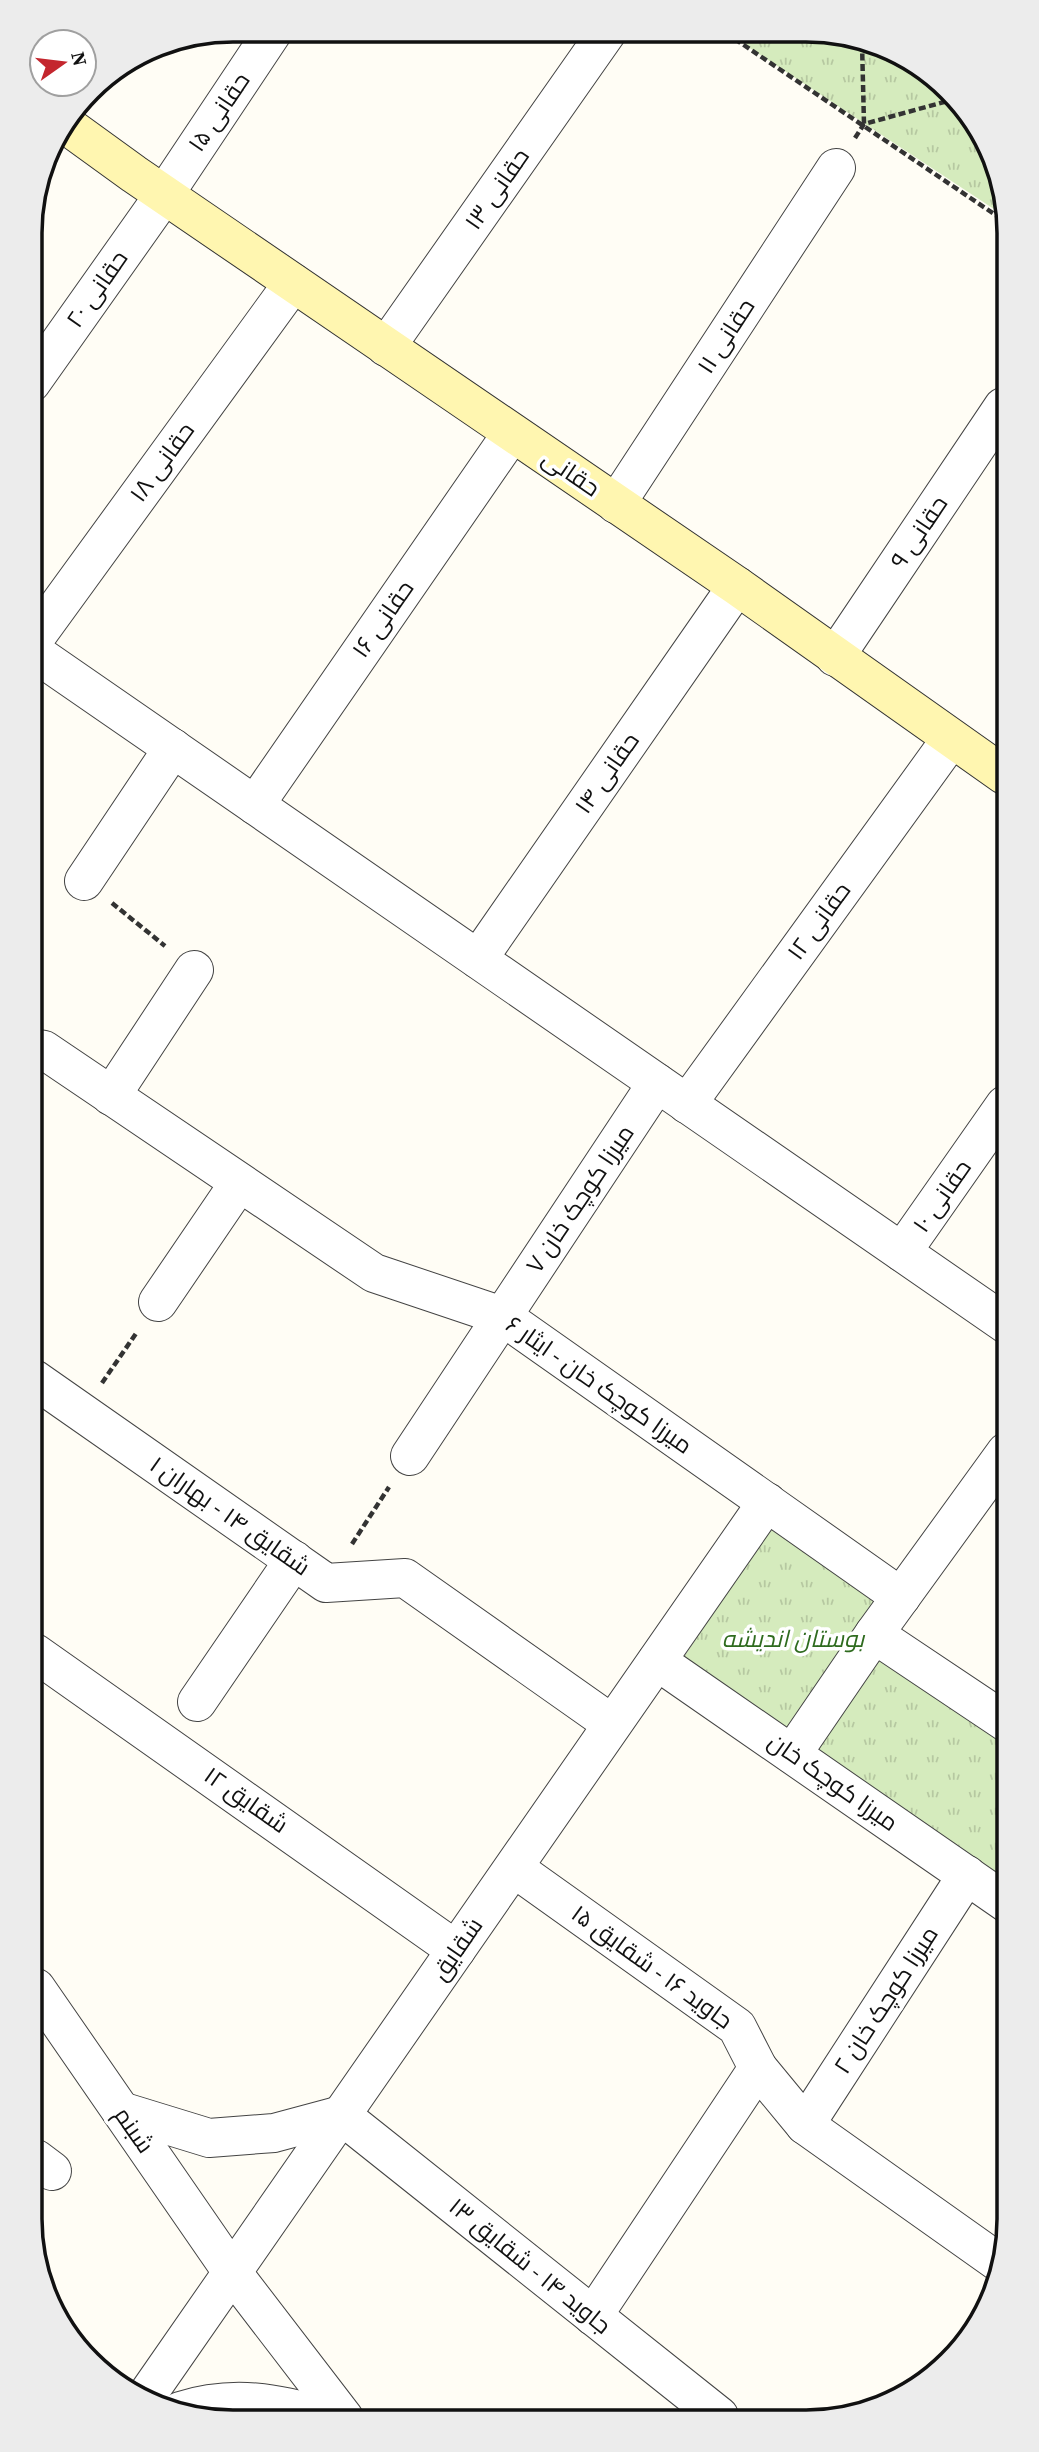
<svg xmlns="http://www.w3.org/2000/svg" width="1039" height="2452" font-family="'Source Serif 4',Cairo,serif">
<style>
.park{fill:url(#park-tufts)}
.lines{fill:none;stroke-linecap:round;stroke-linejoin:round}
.street-casing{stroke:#444;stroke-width:40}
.secondary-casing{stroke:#333;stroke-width:40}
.path{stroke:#333;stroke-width:4.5;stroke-dasharray:7 3.5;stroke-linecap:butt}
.street{stroke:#fff;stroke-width:38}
.secondary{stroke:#fff6b0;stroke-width:38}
.labels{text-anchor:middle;stroke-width:7;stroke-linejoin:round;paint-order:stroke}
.street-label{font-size:24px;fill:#111;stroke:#fff}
.park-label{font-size:24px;font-style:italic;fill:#2f6b1f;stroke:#fff}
.rim{fill:none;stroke:#111;stroke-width:3.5}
</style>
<defs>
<pattern id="park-tufts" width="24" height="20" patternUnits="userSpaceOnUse" patternTransform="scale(1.75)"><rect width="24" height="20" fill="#d5ebbd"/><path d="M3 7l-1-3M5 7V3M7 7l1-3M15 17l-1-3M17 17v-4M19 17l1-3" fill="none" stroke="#b6c8a1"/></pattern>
</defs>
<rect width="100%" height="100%" fill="#fffdf5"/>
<g class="park">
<polygon points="727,33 845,34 949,89 1002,181 1003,215"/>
<polygon points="776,1517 900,1606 872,1644 1007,1733 1008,1888 682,1660"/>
</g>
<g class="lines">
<g class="street-casing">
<g id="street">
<polyline points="386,347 607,32"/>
<polyline points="31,383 164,195 274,30"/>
<polyline points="616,504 836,168"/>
<polyline points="32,642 293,283"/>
<polyline points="32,651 1006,1324"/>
<polyline points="835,657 1003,407"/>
<polyline points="255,805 512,433"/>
<polyline points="84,881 173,748"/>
<polyline points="478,959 737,586"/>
<polyline points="33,1048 44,1050 374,1273 502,1316 901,1597"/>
<polyline points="111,1096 194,970"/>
<polyline points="687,1104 951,739"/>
<polyline points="902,1252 1005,1105"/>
<polyline points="158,1302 239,1183"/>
<polyline points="34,1379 326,1583 405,1578 612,1724"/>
<polyline points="410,1456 657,1083"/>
<polyline points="874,1634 1007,1723"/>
<polyline points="35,1653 456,1950"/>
<polyline points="657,1661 1008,1904"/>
<polyline points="197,1702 294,1560"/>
<polyline points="792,1754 874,1634 1006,1452"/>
<polyline points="514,1868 737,2027 758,2068 805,2125 1001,2264"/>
<polyline points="36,1988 232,2272 344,2418"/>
<polyline points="121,2111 209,2138 274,2133 341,2115 719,2416"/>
<polyline points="805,2125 967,1875"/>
<polyline points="36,2159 52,2171"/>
<polyline points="593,2316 758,2068"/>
<polyline points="147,2395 767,1502"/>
<path d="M 180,2411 C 234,2394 277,2403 330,2418"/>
</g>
</g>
<g class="secondary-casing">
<polyline id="secondary" points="65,124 134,174 737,586 1004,775"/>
</g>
<g class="path">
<polyline points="726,33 1003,220"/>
<polyline points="862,43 864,124"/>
<polyline points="855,138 864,124 955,99"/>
<polyline points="112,903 165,946"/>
<polyline points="102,1383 137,1332"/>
<polyline points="352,1544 389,1487"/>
</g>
<use href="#street" class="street"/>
<use href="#secondary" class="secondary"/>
</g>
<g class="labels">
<g class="street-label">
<text transform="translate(219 112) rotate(-56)" y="8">حقانی ۱۵</text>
<text transform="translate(497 189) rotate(-55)" y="8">حقانی ۱۳</text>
<text transform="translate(97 289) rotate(-55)" y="8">حقانی ۲۰</text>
<text transform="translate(726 336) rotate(-57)" y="8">حقانی ۱۱</text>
<text transform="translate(162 462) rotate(-54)" y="8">حقانی ۱۸</text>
<text transform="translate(571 473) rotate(34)" y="8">حقانی</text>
<text transform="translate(919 532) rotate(-56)" y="8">حقانی ۹</text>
<text transform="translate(383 619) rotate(-55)" y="8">حقانی ۱۶</text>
<text transform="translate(607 773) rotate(-55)" y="8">حقانی ۱۴</text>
<text transform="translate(819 921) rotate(-54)" y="8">حقانی ۱۲</text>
<text transform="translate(942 1196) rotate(-55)" y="8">حقانی ۱۰</text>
<text transform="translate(580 1199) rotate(-56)" y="8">میرزا کوچک خان ۷</text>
<text transform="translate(599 1385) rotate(35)" y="8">میرزا کوچک خان - ایثار ۶</text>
<text transform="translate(230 1516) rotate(35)" y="8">شقایق ۱۴ - بهاران ۱</text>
<text transform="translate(833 1782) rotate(35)" y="8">میرزا کوچک خان</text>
<text transform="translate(246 1800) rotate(35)" y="8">شقایق ۱۲</text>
<text transform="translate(457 1949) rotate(-55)" y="8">شقایق</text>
<text transform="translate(652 1967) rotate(36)" y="8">جاوید ۱۶ - شقایق ۱۵</text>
<text transform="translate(886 2000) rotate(-57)" y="8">میرزا کوچک خان ۲</text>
<text transform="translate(134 2130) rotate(55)" y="8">شبنم</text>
<text transform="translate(530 2266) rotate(39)" y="8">جاوید ۱۴ - شقایق ۱۳</text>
</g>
<g class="park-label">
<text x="793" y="1647">بوستان اندیشه</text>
</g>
</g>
<path d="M0 0H1039V2452H0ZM233 42H806A191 191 0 0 1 997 233V2219A191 191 0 0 1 806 2410H233A191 191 0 0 1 42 2219V233A191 191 0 0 1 233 42Z" fill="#ececec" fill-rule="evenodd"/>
<path class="rim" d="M233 42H806A191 191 0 0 1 997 233V2219A191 191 0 0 1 806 2410H233A191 191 0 0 1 42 2219V233A191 191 0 0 1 233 42Z"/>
<g transform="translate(63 63) rotate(76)"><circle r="33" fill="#ffffff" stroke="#a0a0a0" stroke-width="2"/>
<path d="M0-5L12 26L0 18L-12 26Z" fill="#c4262e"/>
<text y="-10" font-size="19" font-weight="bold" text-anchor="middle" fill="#111111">N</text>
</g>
</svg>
